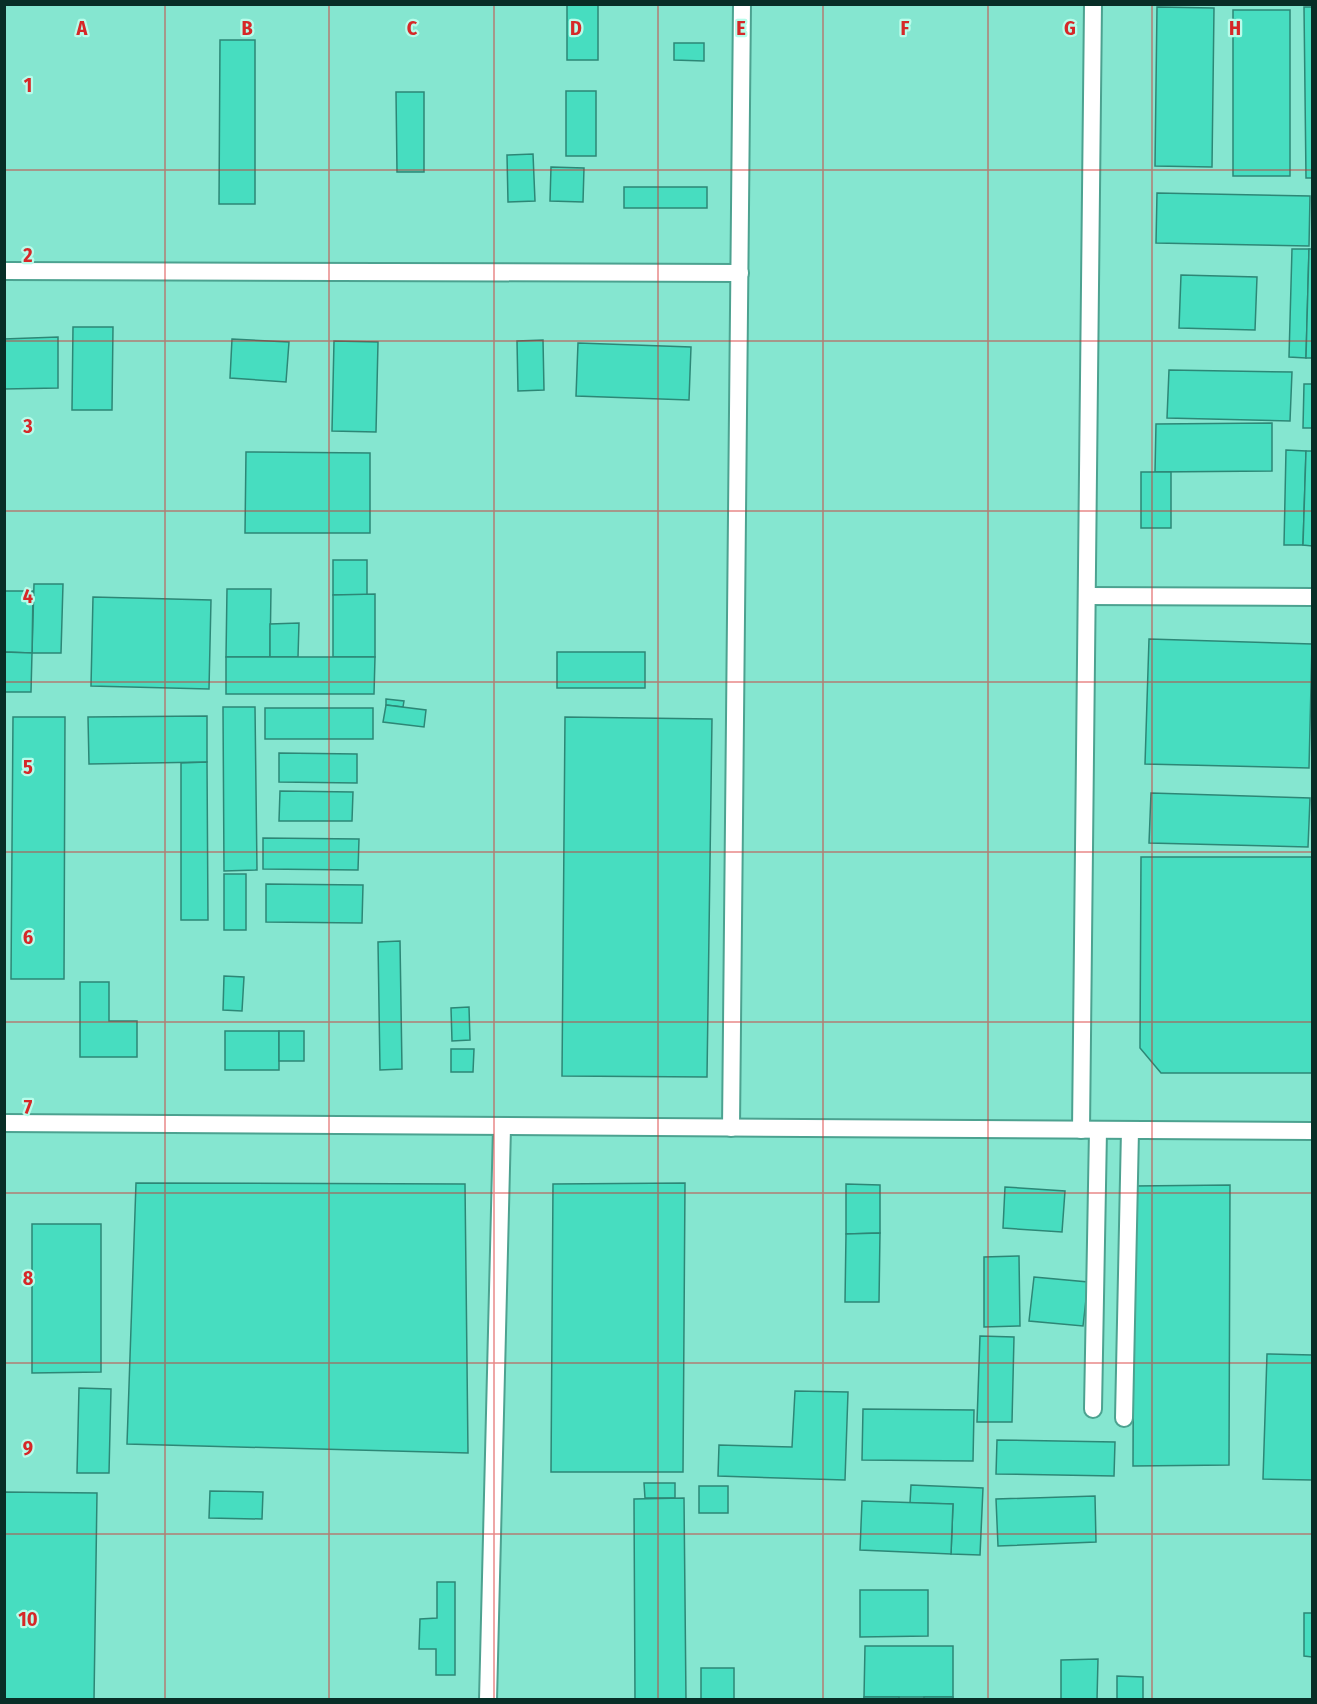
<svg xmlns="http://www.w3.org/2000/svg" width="1317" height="1704" font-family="'Fira Sans Condensed',sans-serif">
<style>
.built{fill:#85e6d0}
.building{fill:#47ddc0;stroke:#2d8776;stroke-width:1.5}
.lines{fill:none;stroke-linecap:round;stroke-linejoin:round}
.lane-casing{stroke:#4ca290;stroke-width:20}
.lane{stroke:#fff;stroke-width:16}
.grid{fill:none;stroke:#d62828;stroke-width:1.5;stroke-opacity:0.55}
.grid-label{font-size:20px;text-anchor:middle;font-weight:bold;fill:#d62828;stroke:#b8fcea;stroke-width:4.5;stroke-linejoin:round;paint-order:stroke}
</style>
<rect width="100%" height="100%" fill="#9bf2dd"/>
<rect class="built" x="5" y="5" width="1307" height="1694"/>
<g class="building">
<rect x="567" y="4" width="31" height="56"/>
<polygon points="1157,7 1214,8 1212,167 1155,166"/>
<polygon points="1304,7 1312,7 1312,178 1306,178"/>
<rect x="1233" y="10" width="57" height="166"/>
<polygon points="220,40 255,40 255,204 219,204"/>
<polygon points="674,43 704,43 704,61 674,60"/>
<rect x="566" y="91" width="30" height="65"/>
<polygon points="396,92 424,92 424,172 397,172"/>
<polygon points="533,154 535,201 508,202 507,155"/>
<polygon points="551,167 584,168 583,202 550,201"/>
<rect x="624" y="187" width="83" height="21"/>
<polygon points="1157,193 1310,196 1309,246 1156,243"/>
<polygon points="1292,249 1309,249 1306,358 1289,357"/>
<polygon points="1309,249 1312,249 1312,358 1306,358"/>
<polygon points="1181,275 1257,277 1255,330 1179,328"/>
<polygon points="73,327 113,327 112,410 72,410"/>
<polygon points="58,337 58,388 4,389 4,339"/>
<polygon points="232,339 289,342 286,382 230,378"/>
<polygon points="543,340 544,390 518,391 517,341"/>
<polygon points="334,341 378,342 376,432 332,431"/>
<polygon points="578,343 691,347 689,400 576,396"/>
<polygon points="1169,370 1292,372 1290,421 1167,418"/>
<polygon points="1304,384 1312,384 1312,428 1303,428"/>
<polygon points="1272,423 1272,471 1155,472 1156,424"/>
<polygon points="1286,450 1306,451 1303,545 1284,545"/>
<polygon points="1306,451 1312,451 1312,546 1303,545"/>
<polygon points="246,452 370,453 370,533 245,533"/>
<rect x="1141" y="472" width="30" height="56"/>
<rect x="333" y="560" width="34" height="35"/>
<polygon points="34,584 63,584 61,653 32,653"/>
<polygon points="227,589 271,589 270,657 226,657"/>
<polygon points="4,591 33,591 32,653 4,652"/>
<polygon points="375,594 375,657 333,657 333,595"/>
<polygon points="93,597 211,600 209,689 91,686"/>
<polygon points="299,623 298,657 270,657 270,624"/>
<polygon points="1149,639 1312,644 1309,768 1145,764"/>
<polygon points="4,652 32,653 31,692 4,692"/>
<rect x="557" y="652" width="88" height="36"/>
<polygon points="226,657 375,657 374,694 226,694"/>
<polygon points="386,699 404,701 403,707 386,705"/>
<polygon points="386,705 426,710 424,727 383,722"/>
<polygon points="223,707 255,707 257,870 224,871"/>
<rect x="265" y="708" width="108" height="31"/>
<polygon points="207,716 207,762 89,764 88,717"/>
<polygon points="13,717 65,717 64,979 11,979"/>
<polygon points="565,717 712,719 707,1077 562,1076"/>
<polygon points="279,753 357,754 357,783 279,782"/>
<polygon points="207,762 208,920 181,920 181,763"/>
<polygon points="280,791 353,792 352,821 279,821"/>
<polygon points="1151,793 1310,798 1308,847 1149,843"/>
<polygon points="263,838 359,839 358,870 263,869"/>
<polygon points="1141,857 1312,857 1312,1073 1161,1073 1140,1048"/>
<rect x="224" y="874" width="22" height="56"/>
<polygon points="266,884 363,885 362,923 266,922"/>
<polygon points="400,941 402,1069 380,1070 378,942"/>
<polygon points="224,976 244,977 242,1011 223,1010"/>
<polygon points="80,982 109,982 109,1021 137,1021 137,1057 80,1057"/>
<polygon points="469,1007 470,1040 452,1041 451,1008"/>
<rect x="225" y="1031" width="54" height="39"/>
<rect x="279" y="1031" width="25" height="30"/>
<polygon points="451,1049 474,1049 473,1072 451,1072"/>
<polygon points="136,1183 465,1184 468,1453 127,1444"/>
<polygon points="685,1183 683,1472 551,1472 553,1184"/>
<polygon points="846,1184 880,1185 880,1233 846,1234"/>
<polygon points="1230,1185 1229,1465 1133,1466 1134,1186"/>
<polygon points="1005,1187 1065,1191 1062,1232 1003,1228"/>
<polygon points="32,1224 101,1224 101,1372 32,1373"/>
<polygon points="880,1233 879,1302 845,1302 846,1234"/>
<polygon points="1019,1256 1020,1326 984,1327 984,1257"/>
<polygon points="1034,1277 1088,1282 1083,1326 1029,1321"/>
<polygon points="980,1336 1014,1337 1012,1422 977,1422"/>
<polygon points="1267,1354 1312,1355 1312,1480 1263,1479"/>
<polygon points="79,1388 111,1389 109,1473 77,1473"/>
<polygon points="795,1391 848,1392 845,1480 718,1476 719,1445 792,1447"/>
<polygon points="863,1409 974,1410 973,1461 862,1460"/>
<polygon points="997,1440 1115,1442 1114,1476 996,1474"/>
<polygon points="644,1483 675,1483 675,1498 645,1498"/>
<polygon points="911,1485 983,1488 980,1555 951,1554 953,1504 910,1503"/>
<rect x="699" y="1486" width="29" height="27"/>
<polygon points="210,1491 263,1492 262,1519 209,1518"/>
<polygon points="4,1492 97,1493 94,1700 4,1700"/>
<polygon points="1095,1496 1096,1542 998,1546 996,1499"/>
<polygon points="684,1498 686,1700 635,1700 634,1499"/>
<polygon points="862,1501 953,1504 951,1554 860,1550"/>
<polygon points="437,1582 455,1582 455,1675 436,1675 436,1649 419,1649 420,1619 437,1618"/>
<polygon points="860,1590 928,1590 928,1636 860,1637"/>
<polygon points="1304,1613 1312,1613 1312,1657 1304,1656"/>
<polygon points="865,1646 953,1646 953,1697 864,1697"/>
<polygon points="1098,1659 1097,1700 1061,1700 1061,1660"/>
<rect x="701" y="1668" width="33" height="32"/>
<polygon points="1117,1676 1143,1677 1143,1700 1117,1700"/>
<rect x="864" y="1697" width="35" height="3"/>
<rect x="924" y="1697" width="29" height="3"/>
</g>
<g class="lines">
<g class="lane-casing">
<g id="lane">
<polyline points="4,271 740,273"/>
<polyline points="1087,596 1312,597"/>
<polyline points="4,1123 1312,1131"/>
<polyline points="731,1128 742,4"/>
<polyline points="1081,1130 1093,4"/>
<polyline points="1093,1409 1098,1130"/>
<polyline points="1124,1418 1130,1130"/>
<polyline points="488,1700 502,1127"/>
</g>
</g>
<use href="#lane" class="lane"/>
</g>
<path class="grid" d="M 165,4 L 165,1700M 329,4 L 329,1700M 494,4 L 494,1700M 658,4 L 658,1700M 823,4 L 823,1700M 988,4 L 988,1700M 1152,4 L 1152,1700M 4,170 L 1312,170M 4,341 L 1312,341M 4,511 L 1312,511M 4,682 L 1312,682M 4,852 L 1312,852M 4,1022 L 1312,1022M 4,1193 L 1312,1193M 4,1363 L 1312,1363M 4,1534 L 1312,1534"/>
<g class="grid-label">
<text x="82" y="35">A</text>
<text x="247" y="35">B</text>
<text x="412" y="35">C</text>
<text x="576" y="35">D</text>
<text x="741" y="35">E</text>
<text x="905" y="35">F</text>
<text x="1070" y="35">G</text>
<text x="1235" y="35">H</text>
<text x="28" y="92">1</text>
<text x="28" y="262">2</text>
<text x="28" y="433">3</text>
<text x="28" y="603">4</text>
<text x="28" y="774">5</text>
<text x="28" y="944">6</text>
<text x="28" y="1114">7</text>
<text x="28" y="1285">8</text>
<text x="28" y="1455">9</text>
<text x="28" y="1626">10</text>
</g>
<rect width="1317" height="1704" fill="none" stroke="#082e27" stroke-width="12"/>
</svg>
